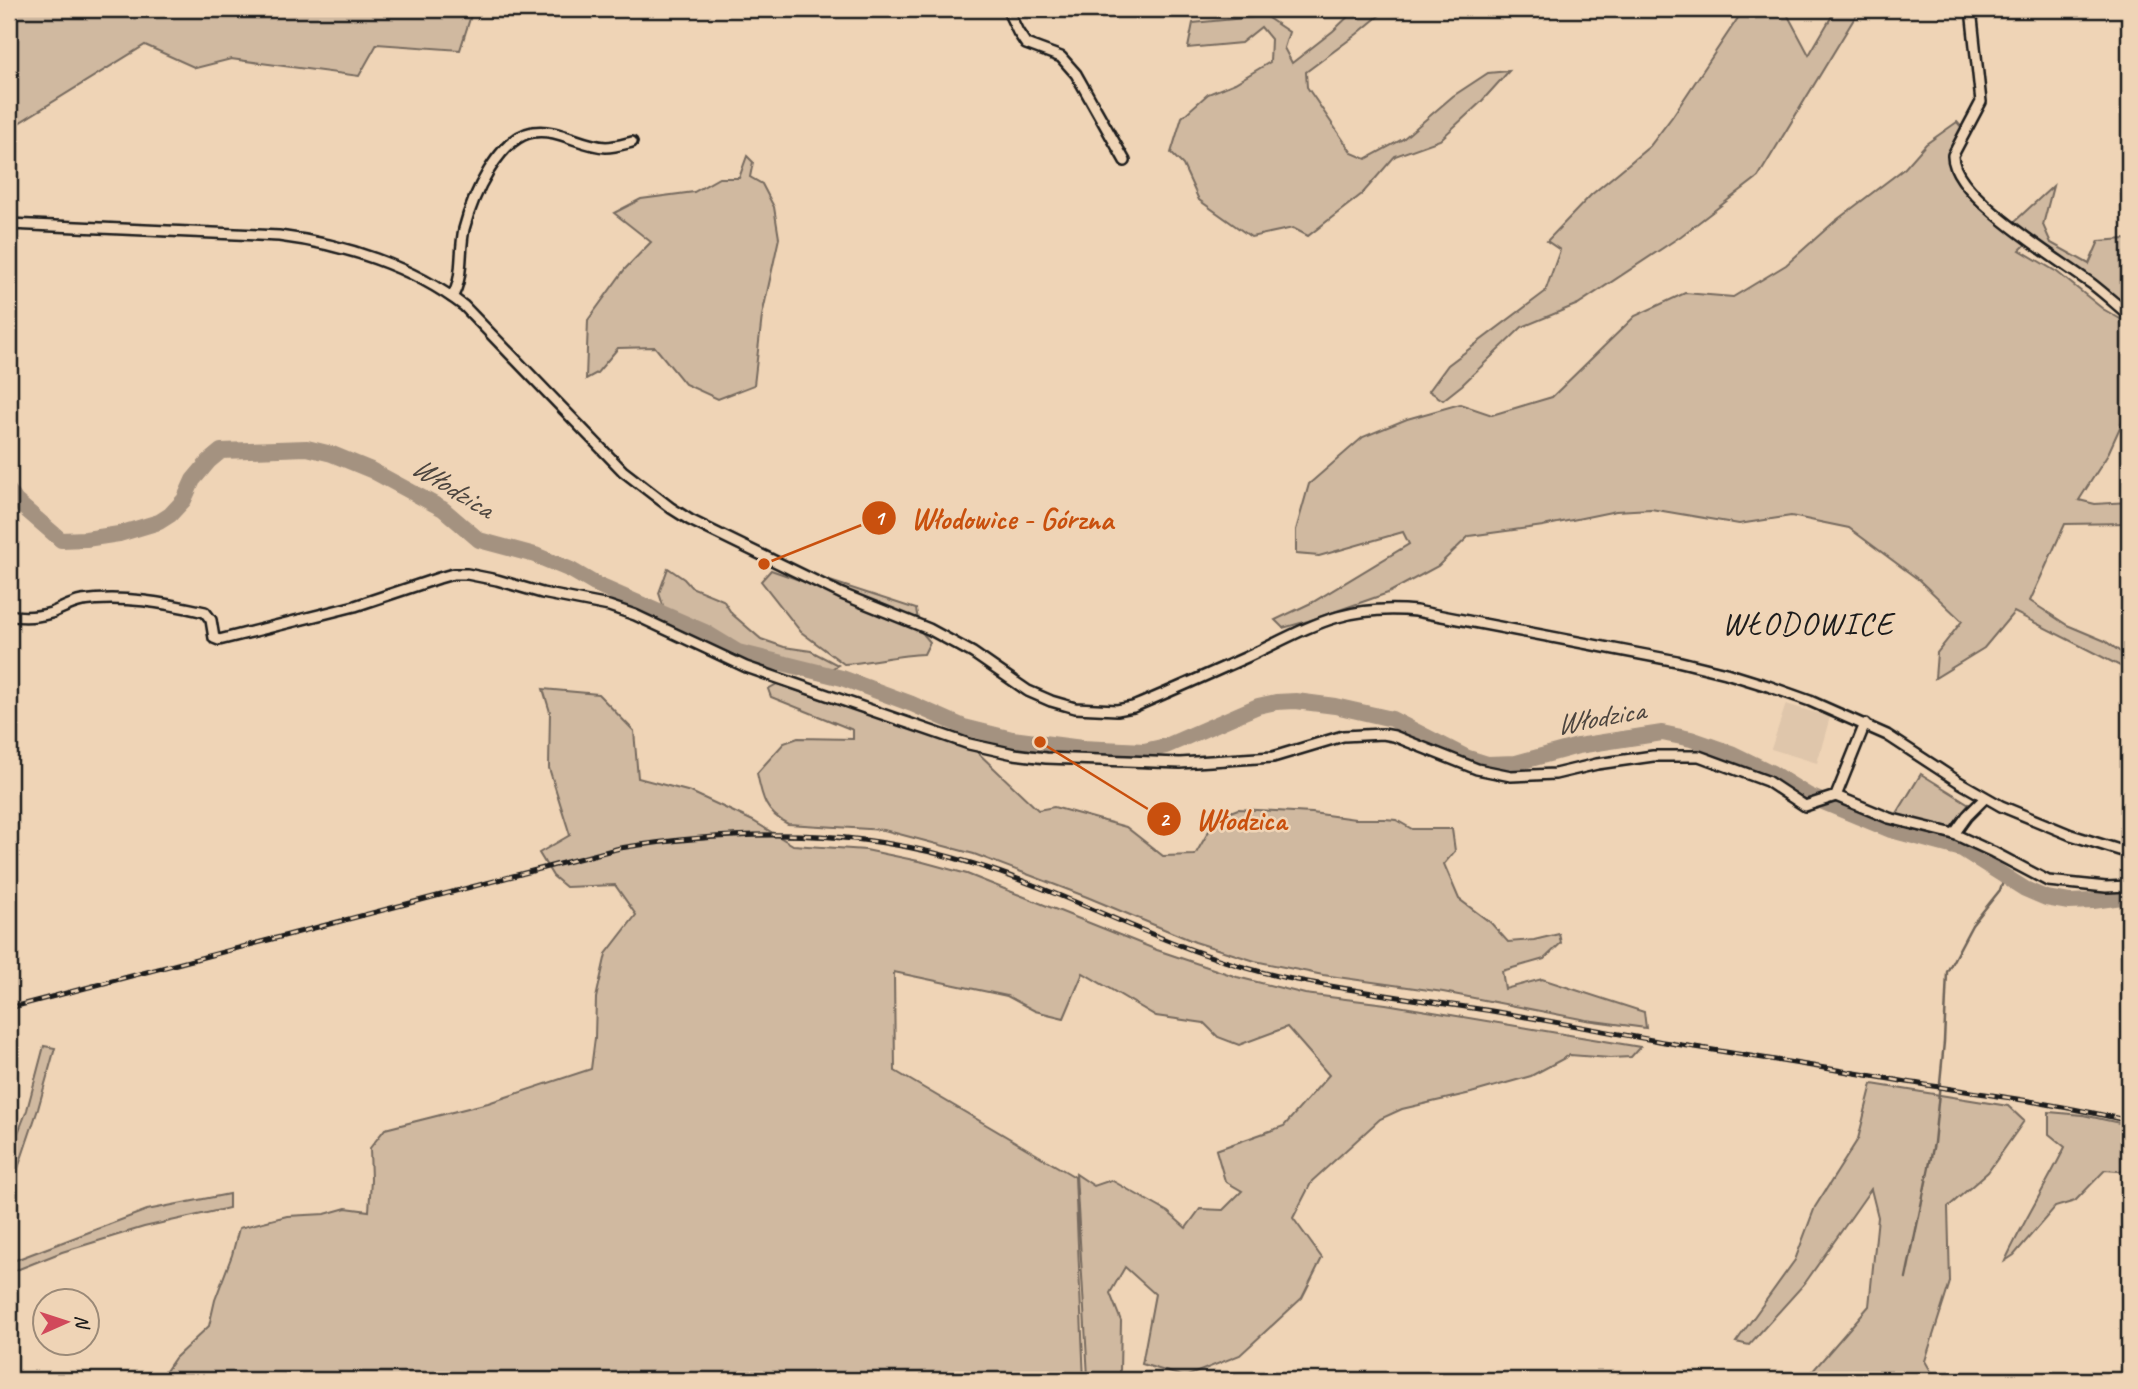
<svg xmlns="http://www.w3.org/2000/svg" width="2138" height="1389" font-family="Caveat,sans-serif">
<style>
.built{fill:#dfc6ab}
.green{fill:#d0b9a0;stroke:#766a5e;stroke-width:2}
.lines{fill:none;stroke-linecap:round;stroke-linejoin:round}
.stream{stroke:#6e6358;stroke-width:2.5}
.river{stroke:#a49280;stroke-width:16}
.minor-casing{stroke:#1c1c1c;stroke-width:14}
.minor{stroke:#efd4b6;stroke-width:9}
.rail-casing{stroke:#1c1c1c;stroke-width:5}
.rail{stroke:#efd4b6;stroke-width:2.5;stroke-dasharray:8;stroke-linecap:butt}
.labels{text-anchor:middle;stroke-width:5;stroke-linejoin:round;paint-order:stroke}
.water-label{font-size:30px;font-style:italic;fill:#4c453f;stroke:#efd4b6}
.quarter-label{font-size:32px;letter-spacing:2px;fill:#1c1c1c;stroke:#efd4b6}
.leader{fill:none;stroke:#c9500e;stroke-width:2.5}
.callout-dot{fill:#c9500e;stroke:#efd4b6;stroke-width:2.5}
.mark-label{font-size:21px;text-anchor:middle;font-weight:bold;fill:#fff}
.callout-label{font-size:30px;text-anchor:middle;font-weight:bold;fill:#c9500e;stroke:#efd4b6;stroke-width:5;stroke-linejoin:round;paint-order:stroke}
</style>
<rect width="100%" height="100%" fill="#efd4b6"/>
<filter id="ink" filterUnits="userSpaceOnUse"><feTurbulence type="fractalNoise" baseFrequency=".0143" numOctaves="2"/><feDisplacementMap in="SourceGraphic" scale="14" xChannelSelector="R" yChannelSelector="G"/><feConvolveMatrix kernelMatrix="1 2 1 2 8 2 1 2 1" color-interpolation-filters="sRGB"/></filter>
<g filter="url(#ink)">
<polygon class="built" points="1786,704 1830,717 1817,763 1771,749"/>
<g class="green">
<polygon points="9,9 473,9 460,50 377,44 359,76 231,59 196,68 145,45 17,124 9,126"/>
<polygon points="1356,9 1387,9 1357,34 1306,72 1307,87 1352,153 1366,159 1403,139 1453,96 1488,73 1509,71 1481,102 1440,140 1395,156 1362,194 1308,236 1293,228 1251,237 1199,200 1183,165 1171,153 1182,117 1208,94 1235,83 1270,62 1271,39 1261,27 1241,43 1188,48 1193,23 1265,16 1289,32 1284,48 1292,63 1333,31"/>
<polygon points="1749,9 1787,9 1786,12 1809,55 1836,9 1860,9 1758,177 1681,236 1578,304 1522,327 1462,385 1443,400 1429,391 1448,365 1545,292 1560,250 1547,241 1591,195 1650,146 1672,117 1738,18"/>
<path d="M 1957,122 L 1963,129 C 1958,139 1948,151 1949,163 C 1951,188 2007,230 2026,244 L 2020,250 L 2057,272 L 2103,309 L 2129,324 L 2129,415 L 2126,414 L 2107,456 L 2079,500 L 2095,504 L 2129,502 L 2129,523 L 2065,524 L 2030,601 L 2067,625 L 2105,641 L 2129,658 L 2129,666 L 2126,669 L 2014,612 L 1984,648 L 1935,678 L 1937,653 L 1962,621 L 1919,580 L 1849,528 L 1791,516 L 1739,524 L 1651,509 L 1616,511 L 1543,526 L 1469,536 L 1438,566 L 1388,593 L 1308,621 L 1283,628 L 1275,620 L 1313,602 L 1409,544 L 1403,532 L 1319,556 L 1296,554 L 1296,530 L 1309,484 L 1363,437 L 1407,419 L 1460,404 L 1492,415 L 1552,397 L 1635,316 L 1685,293 L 1733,297 L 1786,265 L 1834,222 L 1905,168 L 1926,144 Z"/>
<polygon points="747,156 753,162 750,177 762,184 774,207 779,238 762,316 754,385 718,399 685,384 655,347 618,348 597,373 586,379 588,320 625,269 651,242 614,213 641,199 694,192 719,178 739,178"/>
<polygon points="2053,186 2043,225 2051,243 2089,264 2099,241 2125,239 2129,242 2129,302 2128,303 2129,311 2032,238 2014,222"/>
<polygon points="668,568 684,579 691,587 723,600 732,614 761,639 784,647 811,651 838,665 831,669 791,659 722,649 669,624 659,593"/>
<path d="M 771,570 L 802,581 L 830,581 L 916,609 L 920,630 L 930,642 L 924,654 C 897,655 871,662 844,664 L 801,632 L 761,581 Z"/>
<path d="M 777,684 L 975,750 L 1038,810 L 1054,807 L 1126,827 L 1163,856 L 1195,855 L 1217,817 L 1238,809 L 1312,813 L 1355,819 L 1385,819 L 1396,820 L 1412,829 L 1452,829 L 1455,851 L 1444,864 L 1459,899 L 1491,923 L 1508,942 L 1534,940 L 1559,934 L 1561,943 L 1544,959 L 1502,971 L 1505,989 L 1542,979 L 1644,1012 L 1646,1028 L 1586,1020 L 1443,992 L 1323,975 L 1255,961 L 1195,942 L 1087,897 L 974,854 L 884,830 L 788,824 C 765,813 762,797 757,773 L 784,743 L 798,738 L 853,739 L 853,730 L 771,697 L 768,689 Z"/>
<polygon points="543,689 598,694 634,731 638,778 691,792 753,821 793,845 866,850 923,862 967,874 1157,950 1237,977 1305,994 1386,1004 1640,1047 1631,1057 1610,1058 1570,1055 1531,1076 1471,1093 1402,1109 1380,1119 1312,1181 1293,1218 1322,1258 1302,1298 1240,1355 1185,1377 1142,1364 1155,1294 1125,1267 1110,1293 1121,1321 1120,1372 1127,1380 1086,1380 1088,1377 1076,1174 1094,1186 1111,1180 1168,1212 1186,1228 1200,1209 1223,1210 1242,1191 1225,1181 1216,1150 1284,1126 1329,1075 1287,1027 1239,1045 1218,1037 1204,1023 1156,1016 1083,973 1064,1018 1035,1011 1007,996 894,972 895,1071 1075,1177 1084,1380 160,1380 175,1358 209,1326 215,1300 232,1255 239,1228 287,1216 325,1214 346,1208 369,1211 371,1180 370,1148 385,1129 488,1103 591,1069 595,1038 596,998 606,954 636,915 615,885 566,887 553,876 539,853 570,835 549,768 550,712"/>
<polygon points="1921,774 1969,804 1951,827 1944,829 1896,815"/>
<polygon points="44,1046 55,1048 38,1109 9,1195 9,1156 27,1110"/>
<polygon points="1872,1084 2008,1106 2024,1121 1988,1172 1948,1207 1950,1282 1925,1361 1936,1380 1805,1380 1869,1306 1878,1217 1871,1189 1805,1283 1749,1345 1736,1342 1795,1260 1815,1207 1858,1139"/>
<path d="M 2049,1112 L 2083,1115 L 2129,1125 L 2129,1172 L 2105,1170 L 2075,1201 L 2055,1207 L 2014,1255 L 2005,1261 C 2023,1222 2046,1186 2065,1147 L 2049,1134 Z"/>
<polygon points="229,1194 229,1208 144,1227 62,1252 9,1273 9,1263 13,1261 147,1210"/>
</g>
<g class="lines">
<polyline class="stream" points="1906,1278 1934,1143 1944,1042 1947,972 1972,925 2000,890 2005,876"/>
<polyline class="river" points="9,491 16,501 61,540 86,539 119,534 159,522 170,515 184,500 193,480 209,461 221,451 307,448 332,454 371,470 443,509 479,540 535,555 571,570 595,584 705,632 738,652 842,678 912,704 964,727 1012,739 1082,748 1144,751 1166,746 1258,706 1276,702 1296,701 1335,706 1392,719 1468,758 1487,764 1516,763 1578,746 1662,733 1691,739 1731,753 1772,773 1809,796 1891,830 1962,849 2025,889 2046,898 2069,902 2093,901 2129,896"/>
<g class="minor-casing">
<g id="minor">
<polyline points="1007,9 1018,32 1026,44 1061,57 1076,74 1125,161"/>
<path d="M 1971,9 L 1981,102 L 1953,155 C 1951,195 2061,261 2092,284 C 2105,294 2117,305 2129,315"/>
<path d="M 9,224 L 279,236 C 343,244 412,266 464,306 L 623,471 L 671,508 L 690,520 L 842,594 L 929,629 L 973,653 L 1028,691 L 1051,701 L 1075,708 L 1117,710 L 1133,707 C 1171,691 1209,674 1247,657 C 1310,627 1343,604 1416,611 L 1677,661 L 1726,673 L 1768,686 L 1810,701 L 1887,735 L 1959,782 L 2001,806 L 2071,835 L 2129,853"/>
<path d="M 452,297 C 464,278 459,251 464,229 C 472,198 498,138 533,132 C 558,128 581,146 606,147 C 614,147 624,144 632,142"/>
<path d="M 9,615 C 23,618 37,617 51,613 C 61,609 71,603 82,601 C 122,595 165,603 205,612 L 211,620 L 214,638 L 219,640 L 355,606 L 439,578 L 453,574 L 467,574 L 497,580 L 542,593 L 609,606 L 635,615 L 746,667 L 969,744 L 1014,754 L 1046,758 L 1180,763 L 1273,757 L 1343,736 L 1383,734 L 1394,736 L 1477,769 L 1511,776 L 1555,774 L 1597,764 L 1653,756 L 1699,756 L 1767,781 L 1805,806 L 1836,796 L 1865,724"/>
<polyline points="1836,796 1889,818 1954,834 1993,852 2048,881 2106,887 2129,886"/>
<polyline points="1954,834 1967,816 1985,798"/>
</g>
</g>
<use href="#minor" class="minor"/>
<g class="rail-casing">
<path id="rail" d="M 9,1008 L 620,848 C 738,829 859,827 974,864 C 1080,897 1177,955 1287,978 C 1350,991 1415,999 1479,1009 C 1542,1019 1606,1032 1670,1043 C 1749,1056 1828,1068 1907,1082 C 1982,1094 2056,1103 2129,1121"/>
</g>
<use href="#rail" class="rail"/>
</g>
</g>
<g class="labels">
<g class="water-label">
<text transform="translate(453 487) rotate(32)" y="10">Włodzica</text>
<text transform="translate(1600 717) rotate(-10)" y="10">Włodzica</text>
</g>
<g class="quarter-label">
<text x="1808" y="634">WŁODOWICE</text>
</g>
</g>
<path class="leader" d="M764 564L879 518M1040 742L1164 819"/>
<g class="callout-dot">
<circle cx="764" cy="564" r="7"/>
<circle cx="1040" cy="742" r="7"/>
<circle cx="879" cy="518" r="18"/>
<circle cx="1164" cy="819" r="18"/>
</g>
<g class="mark-label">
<text x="879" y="525">1</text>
<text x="1164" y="826">2</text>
</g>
<g class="callout-label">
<text x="1012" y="529">Włodowice - Górzna</text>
<text x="1241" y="830">Włodzica</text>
</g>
<rect width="2138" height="1389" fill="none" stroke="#efd4b6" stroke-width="35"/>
<rect x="18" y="18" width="2103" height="1354" fill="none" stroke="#1c1c1c" stroke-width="2.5" filter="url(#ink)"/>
<g transform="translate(66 1322) rotate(87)"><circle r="33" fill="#efd4b6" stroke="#9b8a78" stroke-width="2"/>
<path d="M0-5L12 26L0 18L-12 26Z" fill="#d1495b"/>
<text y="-10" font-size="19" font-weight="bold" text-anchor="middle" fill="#1c1c1c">N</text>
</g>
</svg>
